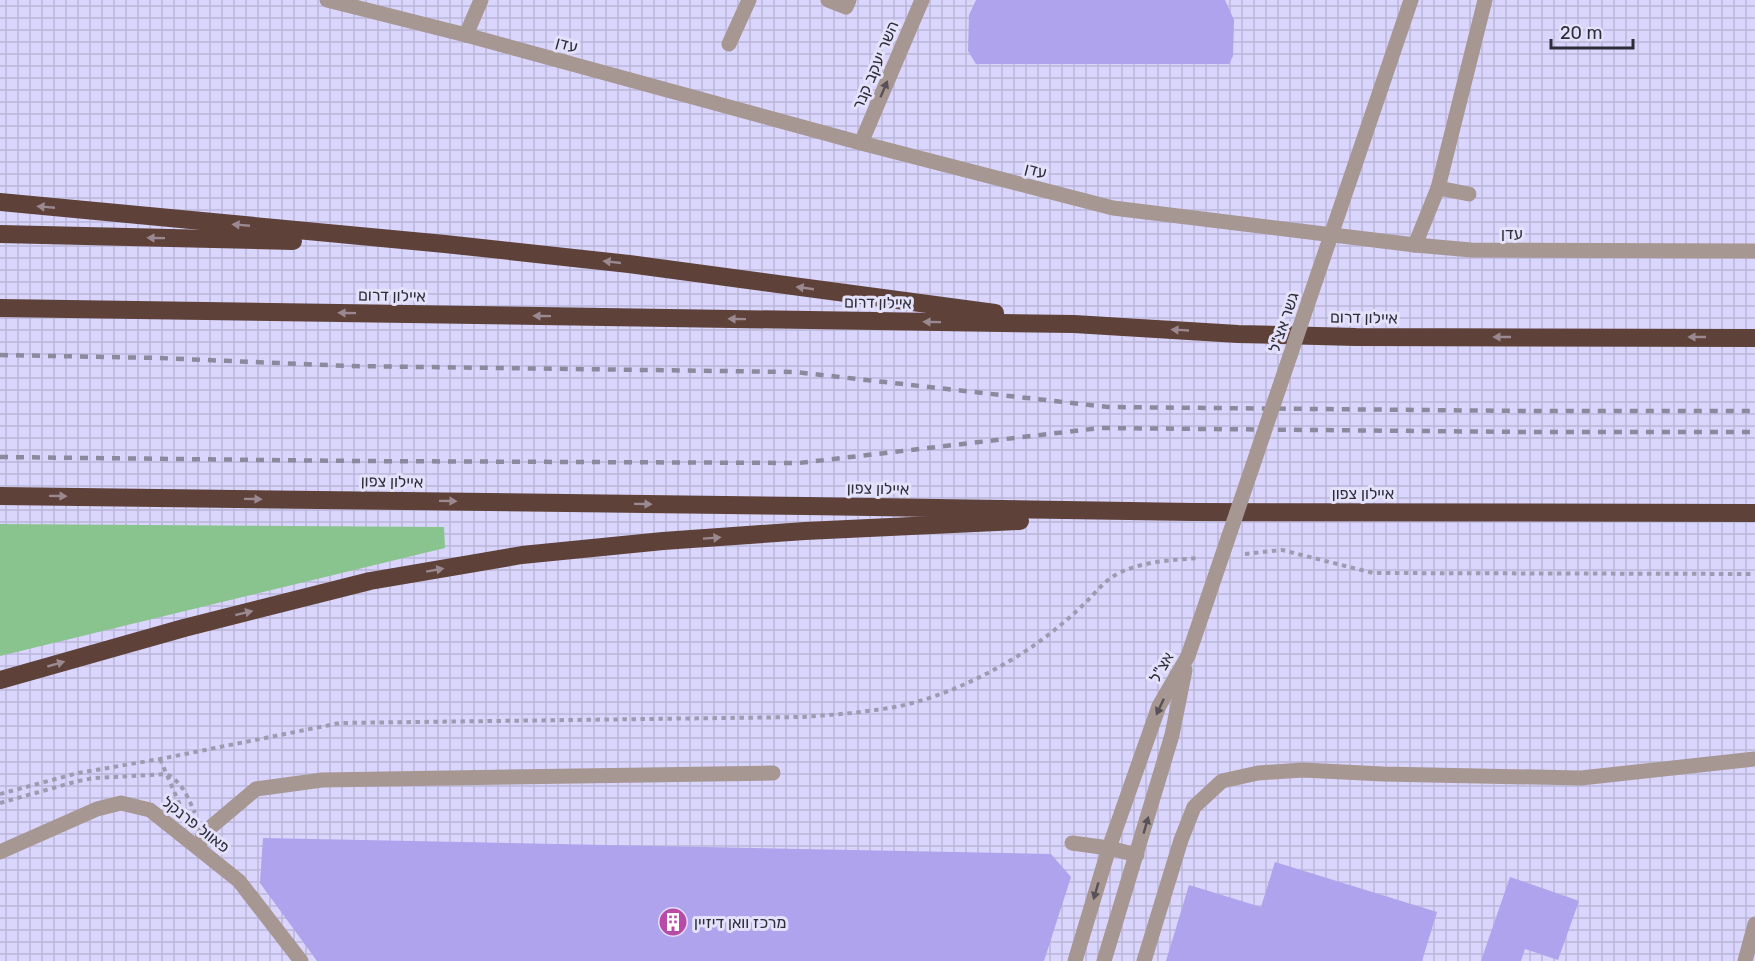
<svg xmlns="http://www.w3.org/2000/svg" width="1755" height="961" font-family="Rubik,'Noto Sans Hebrew',sans-serif">
<style>
.industrial{fill:url(#industrial-grid)}
.green{fill:#89c48f}
.building{fill:#aea3ec}
.lines{fill:none;stroke-linecap:round;stroke-linejoin:round}
.path{stroke:#9e9bb0;stroke-width:4;stroke-dasharray:4.5 4.5;stroke-linecap:butt}
.minor{stroke:#a79793;stroke-width:15}
.highway{stroke:#5e4139;stroke-width:18}
.rail{stroke:#8c899d;stroke-width:4.5;stroke-dasharray:8 8;stroke-linecap:butt}
.minor-bridge{stroke:#a79793;stroke-width:15}
.oneway{fill:#585158}
.oneway2{fill:#9a8990}
.labels{text-anchor:middle;stroke-width:6;stroke-linejoin:round;paint-order:stroke}
.street-label{font-size:16px;fill:#2e2c38;stroke:#e4e1fb}
.poi-label{font-size:16px;fill:#2e2c38;stroke:#e4e1fb;text-anchor:start}
</style>
<defs>
<pattern id="industrial-grid" width="8" height="8" patternUnits="userSpaceOnUse" patternTransform="scale(1.5)"><rect width="8" height="8" fill="#dad5fc"/><path d="M0 4h8M4 0v8" fill="none" stroke="#bbb7d9"/></pattern>
</defs>
<rect width="100%" height="100%" fill="#e4e1fb"/>
<rect class="industrial" x="0" y="0" width="1755" height="961"/>
<polygon class="green" points="0,524 444,527 445,548 0,656"/>
<g class="building">
<polygon points="976,0 1225,0 1234,20 1233,56 1229,64 976,64 968,51 969,15"/>
<polygon points="263,838 1051,854 1071,877 1044,961 317,961 260,883"/>
<polygon points="1275,862 1437,912 1422,961 1166,961 1189,885 1261,907"/>
<polygon points="1510,877 1579,901 1558,960 1525,949 1521,961 1481,961"/>
</g>
<g class="lines">
<g class="path">
<polyline points="1245,554 1282,550 1373,573 1755,574"/>
<polyline points="160,759 180,805"/>
<path d="M 0,794 L 78,773 L 160,759 L 340,723 L 801,717 C 834,715 868,712 900,706 C 942,697 986,676 1021,654 C 1043,640 1063,624 1082,606 C 1094,595 1104,580 1119,573 C 1144,561 1173,560 1199,558"/>
<path d="M 0,803 L 78,781 L 94,778 L 166,774 C 182,781 188,798 195,813"/>
</g>
<g class="minor">
<polyline points="327,0 466,35 861,143 1113,208 1415,245 1471,250 1755,251"/>
<polyline points="828,0 846,7 849,0"/>
<polyline points="466,35 481,0"/>
<polyline points="729,44 749,0"/>
<polyline points="861,143 922,0"/>
<polyline points="1438,188 1469,194"/>
<polyline points="1415,245 1438,188 1485,0"/>
<polyline points="1072,843 1109,848 1137,855"/>
<polyline points="198,847 205,832 256,789 322,780 773,773"/>
<polyline points="0,852 97,809 121,803 150,810 239,881 301,961"/>
<polyline points="1075,961 1109,848 1159,706 1188,656"/>
<polyline points="1104,961 1172,735 1185,670"/>
<polyline points="1144,961 1181,840 1194,807 1222,781 1258,773 1303,770 1383,774 1581,778 1755,759"/>
<polyline points="1745,961 1755,924"/>
</g>
<g class="highway">
<polyline points="0,202 445,244 629,264 995,313"/>
<polyline points="0,234 293,241"/>
<polyline points="0,308 1074,324 1238,334 1356,337 1755,338"/>
<polyline points="0,496 806,506 1193,512 1755,513"/>
<polyline points="0,680 184,628 370,581 522,555 663,541 805,531 1020,521"/>
</g>
<g class="rail">
<polyline points="0,355 159,358 350,366 795,372 1108,407 1527,411 1755,411"/>
<polyline points="0,457 356,461 799,463 1100,428 1526,432 1755,432"/>
</g>
<polyline class="minor-bridge" points="1188,656 1411,0"/>
</g>
<defs><path id="oneway-solid" d="M-6-.8H1V-3.2L6.5 0L1 3.2V.8H-6Z" transform="scale(1.5)"/></defs>
<g class="oneway">
<use href="#oneway-solid" transform="translate(884 89) rotate(-67)"/>
<use href="#oneway-solid" transform="translate(1160 707) rotate(115)"/>
<use href="#oneway-solid" transform="translate(1146 825) rotate(-74)"/>
<use href="#oneway-solid" transform="translate(1096 891) rotate(106)"/>
</g>
<g class="oneway2">
<use href="#oneway-solid" transform="translate(46 207) rotate(-175)"/>
<use href="#oneway-solid" transform="translate(241 225) rotate(-175)"/>
<use href="#oneway-solid" transform="translate(156 238) rotate(-179)"/>
<use href="#oneway-solid" transform="translate(612 262) rotate(-174)"/>
<use href="#oneway-solid" transform="translate(805 288) rotate(-172)"/>
<use href="#oneway-solid" transform="translate(347 313) rotate(-179)"/>
<use href="#oneway-solid" transform="translate(542 316) rotate(-179)"/>
<use href="#oneway-solid" transform="translate(737 319) rotate(-179)"/>
<use href="#oneway-solid" transform="translate(932 322) rotate(-179)"/>
<use href="#oneway-solid" transform="translate(1180 330) rotate(-177)"/>
<use href="#oneway-solid" transform="translate(1502 337) rotate(-180)"/>
<use href="#oneway-solid" transform="translate(1697 337) rotate(-180)"/>
<use href="#oneway-solid" transform="translate(58 496) rotate(1)"/>
<use href="#oneway-solid" transform="translate(253 499) rotate(1)"/>
<use href="#oneway-solid" transform="translate(448 501) rotate(1)"/>
<use href="#oneway-solid" transform="translate(643 504) rotate(1)"/>
<use href="#oneway-solid" transform="translate(712 538) rotate(-4)"/>
<use href="#oneway-solid" transform="translate(435 570) rotate(-10)"/>
<use href="#oneway-solid" transform="translate(244 613) rotate(-14)"/>
<use href="#oneway-solid" transform="translate(56 664) rotate(-16)"/>
</g>
<defs>
<g id="building-disc" transform="scale(1.5)"><circle r="9.5" fill="#b94aa8" stroke="#e4e1fb"/><path d="M-4-6H4V6H1V3H-1V6H-4ZM-2.5-4.3h1.7v1.8h-1.7ZM.8-4.3h1.7v1.8H.8ZM-2.5-1h1.7V.8h-1.7ZM.8-1h1.7V.8H.8Z" fill="#fff"/></g>
</defs>
<g fill-rule="evenodd">
<use href="#building-disc" x="673" y="922"/>
</g>
<g class="labels">
<g class="street-label">
<text transform="translate(567 44) rotate(15)" y="6">עדן</text>
<text transform="translate(875 65) rotate(-67)" y="6">השר יעקב קנר</text>
<text transform="translate(1036 170) rotate(14)" y="6">עדן</text>
<text x="1512" y="239">עדן</text>
<text transform="translate(392 295) rotate(1)" y="6">איילון דרום</text>
<text transform="translate(878 302) rotate(1)" y="6">איילון דרום</text>
<text transform="translate(1364 317) rotate(1)" y="6">איילון דרום</text>
<text transform="translate(1283 322) rotate(-71)" y="6">גשר אצ"ל</text>
<text transform="translate(392 481) rotate(1)" y="6">איילון צפון</text>
<text transform="translate(878 488) rotate(1)" y="6">איילון צפון</text>
<text x="1363" y="499">איילון צפון</text>
<text transform="translate(1161 667) rotate(-60)" y="6">אצ"ל</text>
<text transform="translate(196 824) rotate(38)" y="6">פאוול פרנקל</text>
</g>
<g class="poi-label">
<text x="694" y="928">מרכז וואן דיזיין</text>
</g>
</g>
<path d="M1551 39v9h82v-9" fill="none" stroke="#2e2c38" stroke-width="3"/>
<text x="1560" y="39" font-size="18" fill="#2e2c38" stroke="#e4e1fb" stroke-width="4.5" paint-order="stroke">20 m</text>
</svg>
